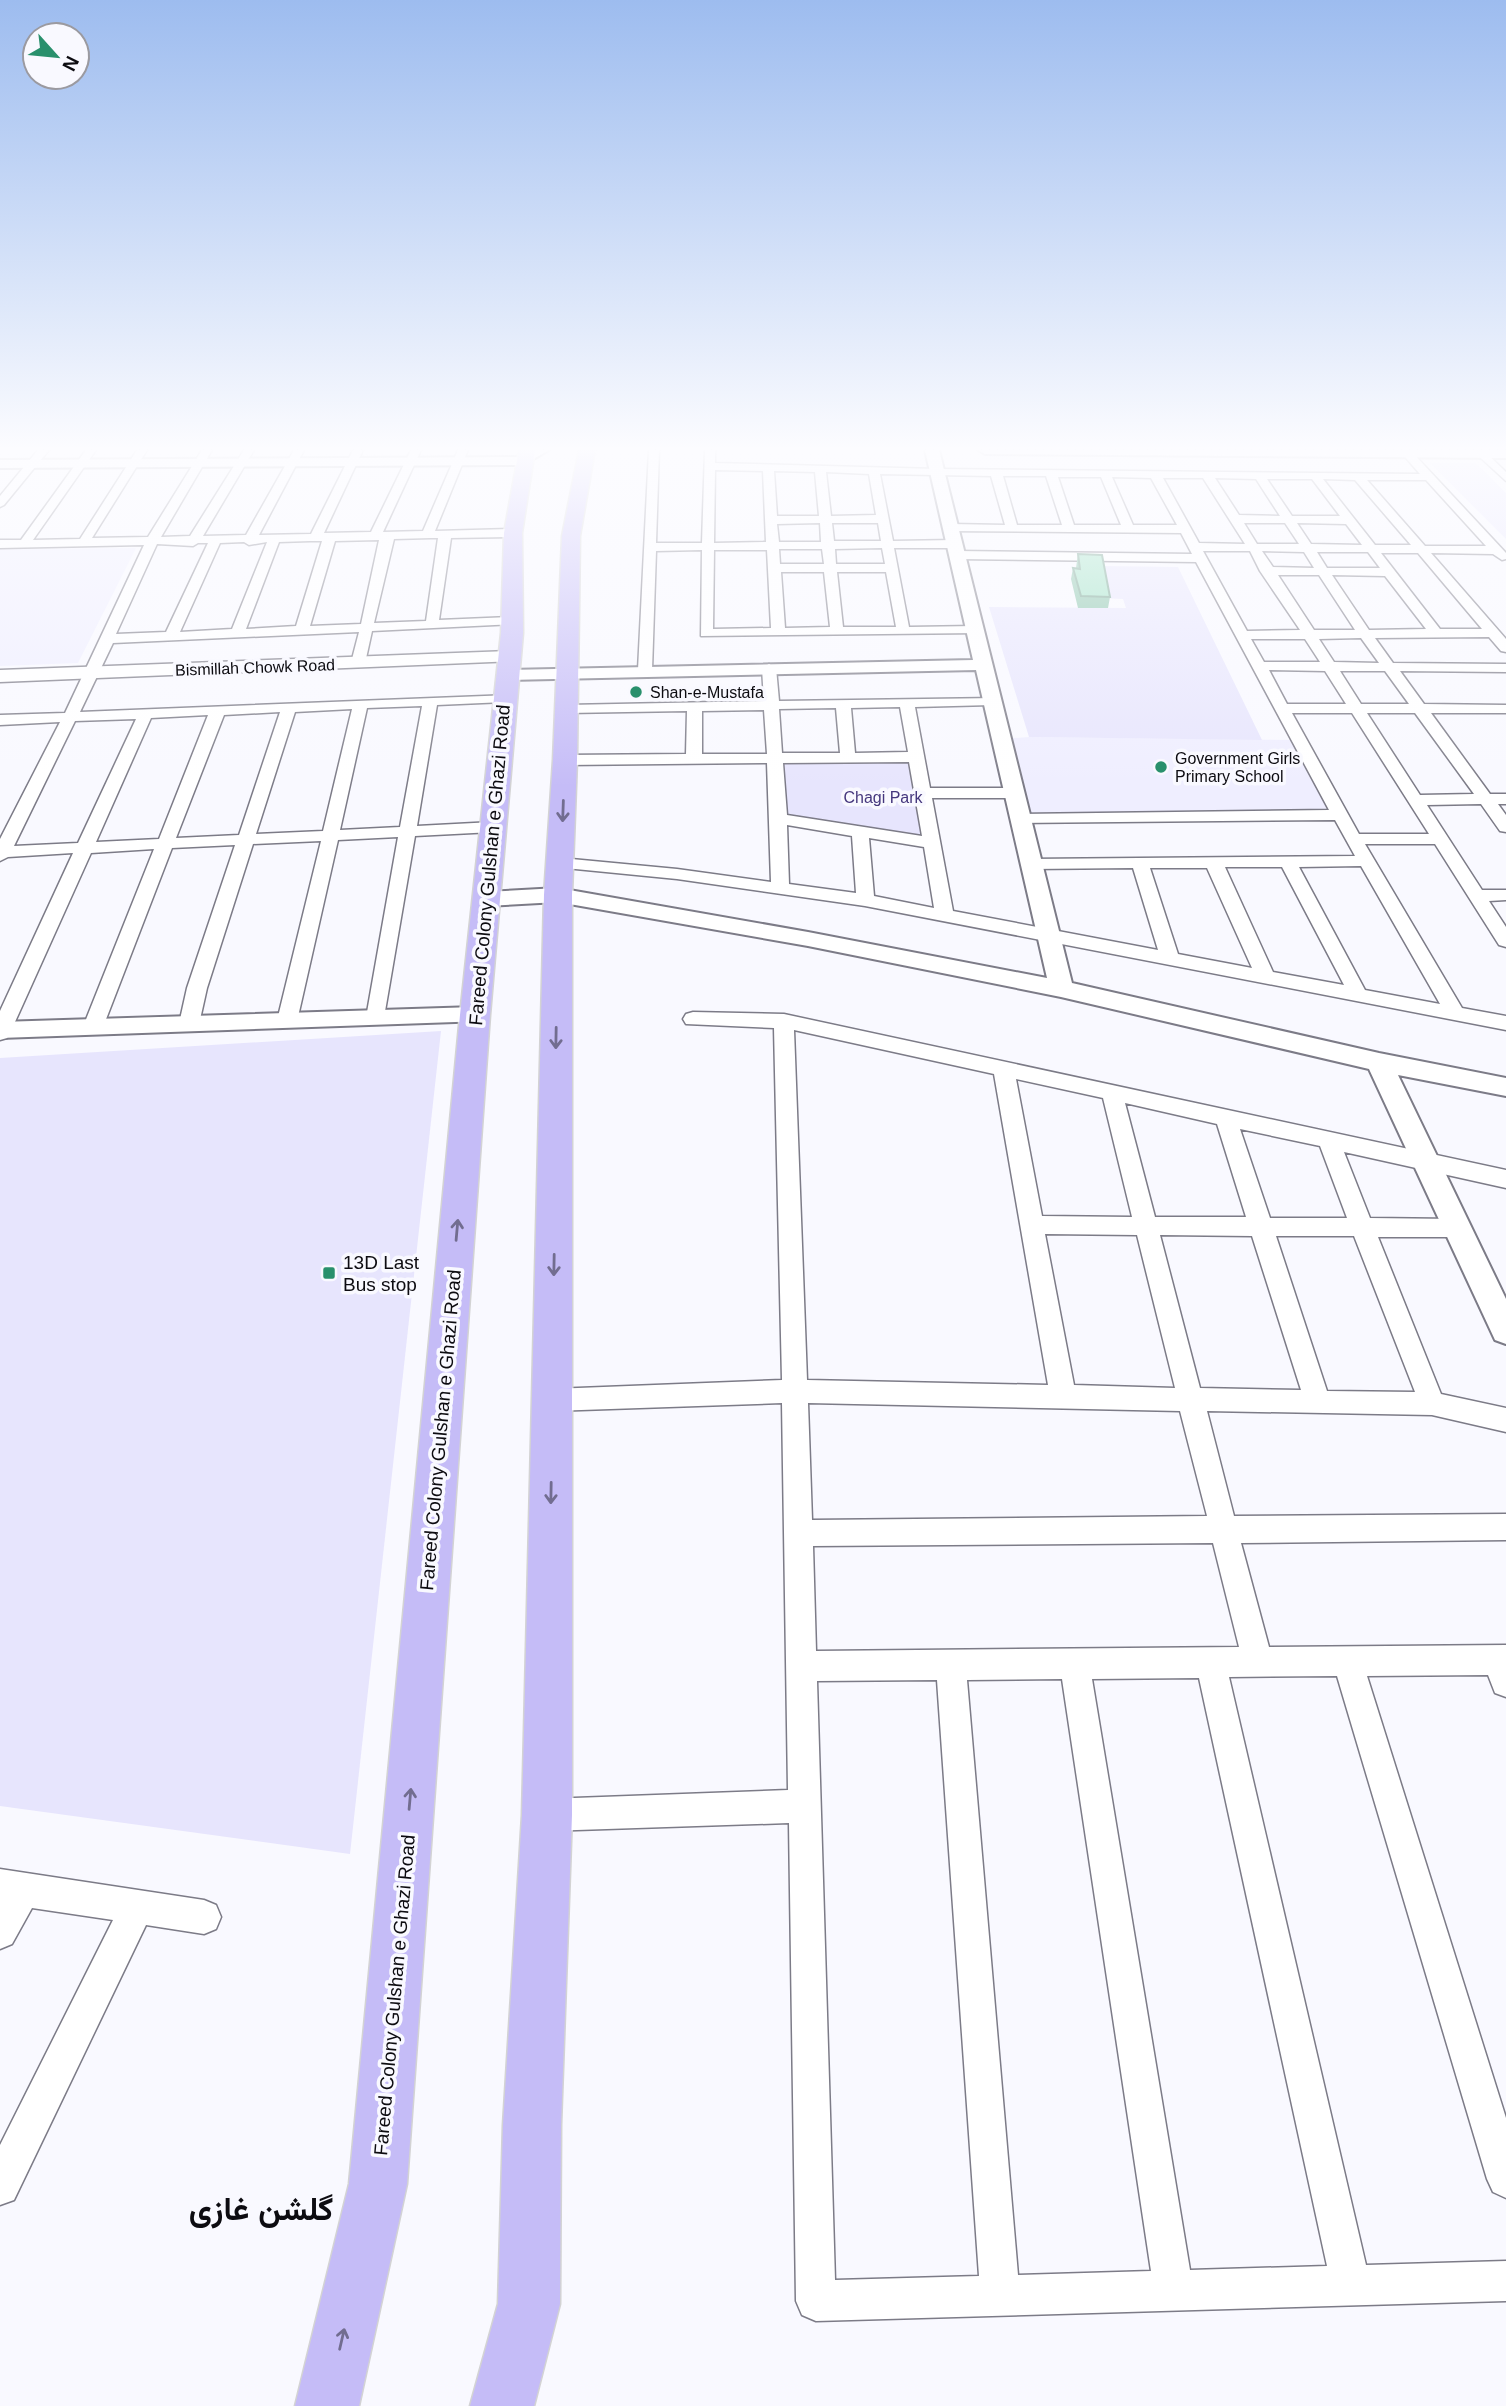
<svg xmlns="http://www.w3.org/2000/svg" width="1506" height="2406" font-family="Arial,Vazirmatn,sans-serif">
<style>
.built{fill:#efeeff}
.green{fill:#e7e5fd}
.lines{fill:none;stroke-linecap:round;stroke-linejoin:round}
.minor-casing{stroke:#7c7b87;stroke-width:3}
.tertiary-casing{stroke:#7c7b87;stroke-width:4}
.secondary-casing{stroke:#7c7b87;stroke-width:3}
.primary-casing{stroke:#d3d3d4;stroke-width:3}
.minor{fill:#fff;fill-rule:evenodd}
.tertiary{fill:#fff;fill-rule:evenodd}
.secondary{fill:#fff;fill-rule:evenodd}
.primary{fill:#c5bcf7;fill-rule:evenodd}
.wall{fill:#84c2a7}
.building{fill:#9ae1c2;stroke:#6c9e88;stroke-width:2}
.oneway{stroke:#726d90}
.poi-dot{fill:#29906c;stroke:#f9f9ff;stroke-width:2.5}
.labels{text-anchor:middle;stroke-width:7;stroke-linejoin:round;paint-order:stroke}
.far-street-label{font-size:16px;fill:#0d0c11;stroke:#f9f9ff}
.far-poi-label{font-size:16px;fill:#0d0c11;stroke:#f9f9ff;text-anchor:start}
.far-park-label{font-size:16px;fill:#45377d;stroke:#f9f9ff}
.street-label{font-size:19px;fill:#0d0c11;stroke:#f9f9ff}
.poi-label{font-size:19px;fill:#0d0c11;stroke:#f9f9ff;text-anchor:start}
.near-district-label{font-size:32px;font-weight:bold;fill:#0d0c11;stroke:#f9f9ff}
</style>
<rect width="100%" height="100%" fill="#f9f9ff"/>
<g class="built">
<polygon points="136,548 78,663 0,666 0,549"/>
<polygon points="1029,737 1299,740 1340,815 1020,819 1001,739"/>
</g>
<g class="green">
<polygon points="1430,463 1476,463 1506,493 1506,539"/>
<polygon points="1099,566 1178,567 1262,740 1029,737 989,607 1126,608 1123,599 1100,598"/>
<polygon points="916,757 931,843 779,819 775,759"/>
<polygon points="441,1031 350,1854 0,1806 0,1058"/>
</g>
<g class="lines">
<g class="minor-casing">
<g id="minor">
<polygon points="38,450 49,450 4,505 0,507 0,496"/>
<path d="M 86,450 L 96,450 L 33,540 L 80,539 L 137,450 L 147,450 L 92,538 L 148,537 L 202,450 L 212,450 L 161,537 L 190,536 L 244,450 L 254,450 L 203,536 L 246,535 L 294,450 L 304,450 L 259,535 L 311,534 L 353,450 L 363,450 L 324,533 L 371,532 L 411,450 L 421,450 L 383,532 L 423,531 L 458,450 L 468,450 L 435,531 L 513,529 L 519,533 L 513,537 L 451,538 L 439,620 L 512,617 L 517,618 L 517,624 L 372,631 L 365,663 L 358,667 L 351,663 L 359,632 L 113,643 L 80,712 L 510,695 L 512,698 L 505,702 L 437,705 L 417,826 L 493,822 L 501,827 L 493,832 L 415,836 L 383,1023 L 369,1023 L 366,1018 L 398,837 L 338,840 L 297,1021 L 294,1026 L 280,1026 L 277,1021 L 321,841 L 253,844 L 207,988 L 199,1024 L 196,1029 L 182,1029 L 179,1024 L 187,988 L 235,845 L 172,848 L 103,1027 L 100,1032 L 86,1032 L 83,1027 L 154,849 L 91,853 L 10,1033 L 7,1038 L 0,1040 L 0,1011 L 73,853 L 8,857 L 0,861 L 0,839 L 60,722 L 0,725 L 0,715 L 65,713 L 144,545 L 0,548 L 0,540 L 21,540 ZM 431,538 L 438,538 L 426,621 L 374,623 L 394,539 ZM 379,540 L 361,624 L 310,626 L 335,541 ZM 310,541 L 322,541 L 296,626 L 246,629 L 279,542 ZM 244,542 L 249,545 L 267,542 L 232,629 L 180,632 L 220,543 ZM 198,543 L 208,543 L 166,632 L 116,634 L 157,544 L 193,546 ZM 422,706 L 400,827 L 340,830 L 367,708 ZM 352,709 L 323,831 L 256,834 L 295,712 ZM 280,712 L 239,835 L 176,838 L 224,715 ZM 208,715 L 159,839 L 96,842 L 151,718 ZM 136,719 L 78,843 L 14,846 L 75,721 Z"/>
<path d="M 649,450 L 659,450 L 656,543 L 702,543 L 705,450 L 715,450 L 715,463 L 937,469 L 1420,474 L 1399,450 L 1410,450 L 1506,553 L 1506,559 L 1502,560 L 1493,554 L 1431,553 L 1506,639 L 1506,652 L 1501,651 L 1489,637 L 1375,638 L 1393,663 L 1506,664 L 1506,672 L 1400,671 L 1424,704 L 1506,705 L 1506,713 L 1431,713 L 1490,794 L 1506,794 L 1506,804 L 1498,804 L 1506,815 L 1506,832 L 1500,831 L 1481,804 L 1427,805 L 1482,890 L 1506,890 L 1506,900 L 1489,901 L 1506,927 L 1506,947 L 1499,945 L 1435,844 L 1365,844 L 1462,1008 L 1506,1016 L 1506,1030 L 865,906 L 677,879 L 555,867 L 552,863 L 561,858 L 677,869 L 771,882 L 767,763 L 565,765 L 557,760 L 565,755 L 686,754 L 687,711 L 567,713 L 560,709 L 567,705 L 764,701 L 762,668 L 769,664 L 776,668 L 779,701 L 997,698 L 999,701 L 992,705 L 915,707 L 930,788 L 1014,788 L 1022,793 L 1014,798 L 932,798 L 953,911 L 1158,950 L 1133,868 L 1031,869 L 1022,864 L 1031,859 L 1355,856 L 1335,820 L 1014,823 L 1012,819 L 1014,815 L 1020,814 L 1329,810 L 1196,562 L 957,559 L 951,555 L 957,551 L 1192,554 L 1181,533 L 947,531 L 947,525 L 951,524 L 1005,525 L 991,476 L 880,474 L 893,541 L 955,540 L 961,544 L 955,548 L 894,548 L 909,627 L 975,626 L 980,627 L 980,633 L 701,636 L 702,550 L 656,551 L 652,670 L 645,674 L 640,673 L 638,670 ZM 715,470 L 763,471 L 766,542 L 714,543 ZM 774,471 L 815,472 L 819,516 L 777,516 ZM 826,472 L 869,474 L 876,515 L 831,516 ZM 1003,476 L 1046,476 L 1062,525 L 1017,525 ZM 1058,477 L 1101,477 L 1121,525 L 1074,525 ZM 1112,477 L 1151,478 L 1177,525 L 1133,525 ZM 1163,478 L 1203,478 L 1245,544 L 1199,543 ZM 1215,478 L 1256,479 L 1280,516 L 1239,515 ZM 1267,479 L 1312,479 L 1340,516 L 1292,516 ZM 1323,479 L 1355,480 L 1411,545 L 1375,545 ZM 1367,480 L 1426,480 L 1486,546 L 1425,546 ZM 820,523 L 821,542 L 779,542 L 777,524 ZM 832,523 L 878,523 L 881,541 L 834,541 ZM 1244,523 L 1285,523 L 1299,544 L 1257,544 ZM 1297,523 L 1346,524 L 1362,545 L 1311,544 ZM 882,548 L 885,564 L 836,564 L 835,549 ZM 779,549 L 822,549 L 824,564 L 780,564 ZM 714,550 L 767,550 L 771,628 L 713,629 ZM 1203,551 L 1250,551 L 1260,571 L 1300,630 L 1247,631 ZM 1262,551 L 1304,552 L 1314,568 L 1273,567 ZM 1317,552 L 1368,552 L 1380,568 L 1327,568 ZM 1381,553 L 1418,553 L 1482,629 L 1440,629 ZM 781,572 L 824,572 L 830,627 L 785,628 ZM 837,572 L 886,572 L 896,627 L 843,627 ZM 1278,575 L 1319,575 L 1355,630 L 1314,630 ZM 1332,575 L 1385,576 L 1426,629 L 1369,630 ZM 1361,638 L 1379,663 L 1334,662 L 1319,639 ZM 1251,639 L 1305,639 L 1320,662 L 1264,662 ZM 1269,670 L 1325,671 L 1346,704 L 1287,704 ZM 1340,671 L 1385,671 L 1409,704 L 1361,704 ZM 900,707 L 908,752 L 855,753 L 851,708 ZM 836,708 L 840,753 L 782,753 L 779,709 ZM 764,710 L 767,754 L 702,754 L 702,711 ZM 1292,713 L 1352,713 L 1429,834 L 1359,834 ZM 1367,713 L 1415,713 L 1474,794 L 1420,795 ZM 909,762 L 922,836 L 787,815 L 783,763 ZM 787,825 L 852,836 L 856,893 L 789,884 ZM 869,838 L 924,847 L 934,908 L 874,896 ZM 1361,866 L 1440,1004 L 1365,990 L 1299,867 ZM 1225,867 L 1282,867 L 1344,985 L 1273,972 ZM 1150,868 L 1207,868 L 1252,968 L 1178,954 Z"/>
<polygon points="1472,450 1483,450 1506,472 1506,481"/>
<path d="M 693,1012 L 784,1014 L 1506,1170 L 1506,1188 L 1344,1152 L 1370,1218 L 1456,1219 L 1464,1222 L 1468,1228 L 1464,1234 L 1456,1237 L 1378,1237 L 1441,1394 L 1506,1408 L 1506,1432 L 1432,1415 L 1207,1411 L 1234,1516 L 1506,1514 L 1506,1540 L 1241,1543 L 1269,1647 L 1506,1645 L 1506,1697 L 1495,1693 L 1488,1675 L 1367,1676 L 1506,2118 L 1506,2198 L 1493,2192 L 1487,2179 L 1337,1676 L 1229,1677 L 1366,2265 L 1506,2261 L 1506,2301 L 816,2321 L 802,2315 L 796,2301 L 789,1823 L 547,1831 L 536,1826 L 531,1815 L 536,1804 L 547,1799 L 788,1790 L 782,1403 L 552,1411 L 543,1408 L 539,1400 L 543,1392 L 552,1389 L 782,1380 L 774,1028 L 686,1024 L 683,1019 L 686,1014 ZM 794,1030 L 994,1074 L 1048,1385 L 807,1380 ZM 1016,1079 L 1103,1098 L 1132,1217 L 1042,1216 ZM 1125,1103 L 1217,1124 L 1246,1217 L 1155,1217 ZM 1240,1129 L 1320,1146 L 1347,1218 L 1270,1218 ZM 1045,1234 L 1137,1235 L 1175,1388 L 1074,1385 ZM 1160,1235 L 1252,1236 L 1301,1390 L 1200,1388 ZM 1276,1236 L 1354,1236 L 1415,1392 L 1327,1391 ZM 808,1403 L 1180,1411 L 1207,1516 L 812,1520 ZM 1213,1543 L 1239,1647 L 816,1651 L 813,1546 ZM 1199,1678 L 1327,2266 L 1190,2270 L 1092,1679 ZM 1062,1679 L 1151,2271 L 1018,2275 L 967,1680 ZM 937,1680 L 979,2276 L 835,2280 L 817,1681 Z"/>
<polygon points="0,1869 204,1900 216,1905 221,1917 216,1929 204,1934 146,1925 14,2200 0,2205 0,2145 113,1920 32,1908 12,1944 0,1949"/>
</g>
</g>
<g class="tertiary-casing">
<g id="tertiary">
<polygon points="532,450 549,450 523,465 0,468 0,460 520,457"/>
<polygon points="925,450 939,450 1072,983 1379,1053 1506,1078 1506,1096 1398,1075 1506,1299 1506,1344 1495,1340 1369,1069 1061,997 808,946 558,902 486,906 478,904 475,899 478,894 486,892 558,888 808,932 1047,978 976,670 508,680 499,675 508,670 973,660"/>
<polygon points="978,450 1506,450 1506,458 985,454"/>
<polygon points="475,1007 484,1009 487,1015 484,1021 0,1038 0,1022"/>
</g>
</g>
<g class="secondary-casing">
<polygon id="secondary" points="509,651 516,653 519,657 516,661 0,682 0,670"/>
</g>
<g class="primary-casing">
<g id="primary">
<polygon points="519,450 535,450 522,533 523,633 490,1015 407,2184 359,2406 295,2406 349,2184 460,1015 501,633 504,533"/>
<polygon points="579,450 595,450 580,536 577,760 572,895 572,1815 561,2125 560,2304 534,2406 470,2406 498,2304 503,2125 522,1815 544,895 553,760 562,536"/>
</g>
</g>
<use href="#minor" class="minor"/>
<use href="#tertiary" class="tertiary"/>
<use href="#secondary" class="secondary"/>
<use href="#primary" class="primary"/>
</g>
<polygon class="wall" points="1078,554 1110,597 1108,608 1078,608 1071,579 1073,568 1076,568"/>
<polygon class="building" points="1078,554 1102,555 1110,597 1081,596 1073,568 1080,569"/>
<defs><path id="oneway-shaft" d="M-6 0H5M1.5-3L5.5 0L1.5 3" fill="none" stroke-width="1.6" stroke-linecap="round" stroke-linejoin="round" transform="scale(1.75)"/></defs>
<g class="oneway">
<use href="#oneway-shaft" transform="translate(563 811) rotate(92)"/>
<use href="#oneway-shaft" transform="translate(556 1038) rotate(91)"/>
<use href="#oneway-shaft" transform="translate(457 1230) rotate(-85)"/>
<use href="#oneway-shaft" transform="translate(554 1265) rotate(91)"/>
<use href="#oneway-shaft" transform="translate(551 1493) rotate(91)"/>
<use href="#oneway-shaft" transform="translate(410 1799) rotate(-85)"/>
<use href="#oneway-shaft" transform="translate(342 2339) rotate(-77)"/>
</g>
<linearGradient id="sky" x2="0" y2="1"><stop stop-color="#9dbcef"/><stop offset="0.57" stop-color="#fcfcff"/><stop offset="1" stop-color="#fcfcff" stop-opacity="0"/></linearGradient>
<rect width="1506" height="787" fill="url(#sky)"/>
<g class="poi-dot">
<circle cx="636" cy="692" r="7"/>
<circle cx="1161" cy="767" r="7"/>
<rect x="322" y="1266" width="14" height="14" rx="3.5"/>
</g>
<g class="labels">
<g class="far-street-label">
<text transform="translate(255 667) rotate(-2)" y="6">Bismillah Chowk Road</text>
</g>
<g class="far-poi-label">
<text x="650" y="698">Shan-e-Mustafa</text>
<text x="1175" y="764">Government Girls<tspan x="1175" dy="18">Primary School</tspan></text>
</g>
<g class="far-park-label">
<text x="883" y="803">Chagi Park</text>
</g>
<g class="street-label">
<text transform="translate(489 865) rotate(-85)" y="7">Fareed Colony Gulshan e Ghazi Road</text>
<text transform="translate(440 1430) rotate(-85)" y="7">Fareed Colony Gulshan e Ghazi Road</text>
<text transform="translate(394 1995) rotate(-85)" y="7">Fareed Colony Gulshan e Ghazi Road</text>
</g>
<g class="poi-label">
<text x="343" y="1269">13D Last<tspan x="343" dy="22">Bus stop</tspan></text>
</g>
<g class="near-district-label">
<text x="261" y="2220">گلشن غازی</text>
</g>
</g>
<g transform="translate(56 56) rotate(117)"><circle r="33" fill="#f9f9ff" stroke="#9b9aa0" stroke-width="2"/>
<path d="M0-5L12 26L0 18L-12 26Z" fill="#29906c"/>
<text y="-10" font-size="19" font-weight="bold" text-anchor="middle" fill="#0d0c11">N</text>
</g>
</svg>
